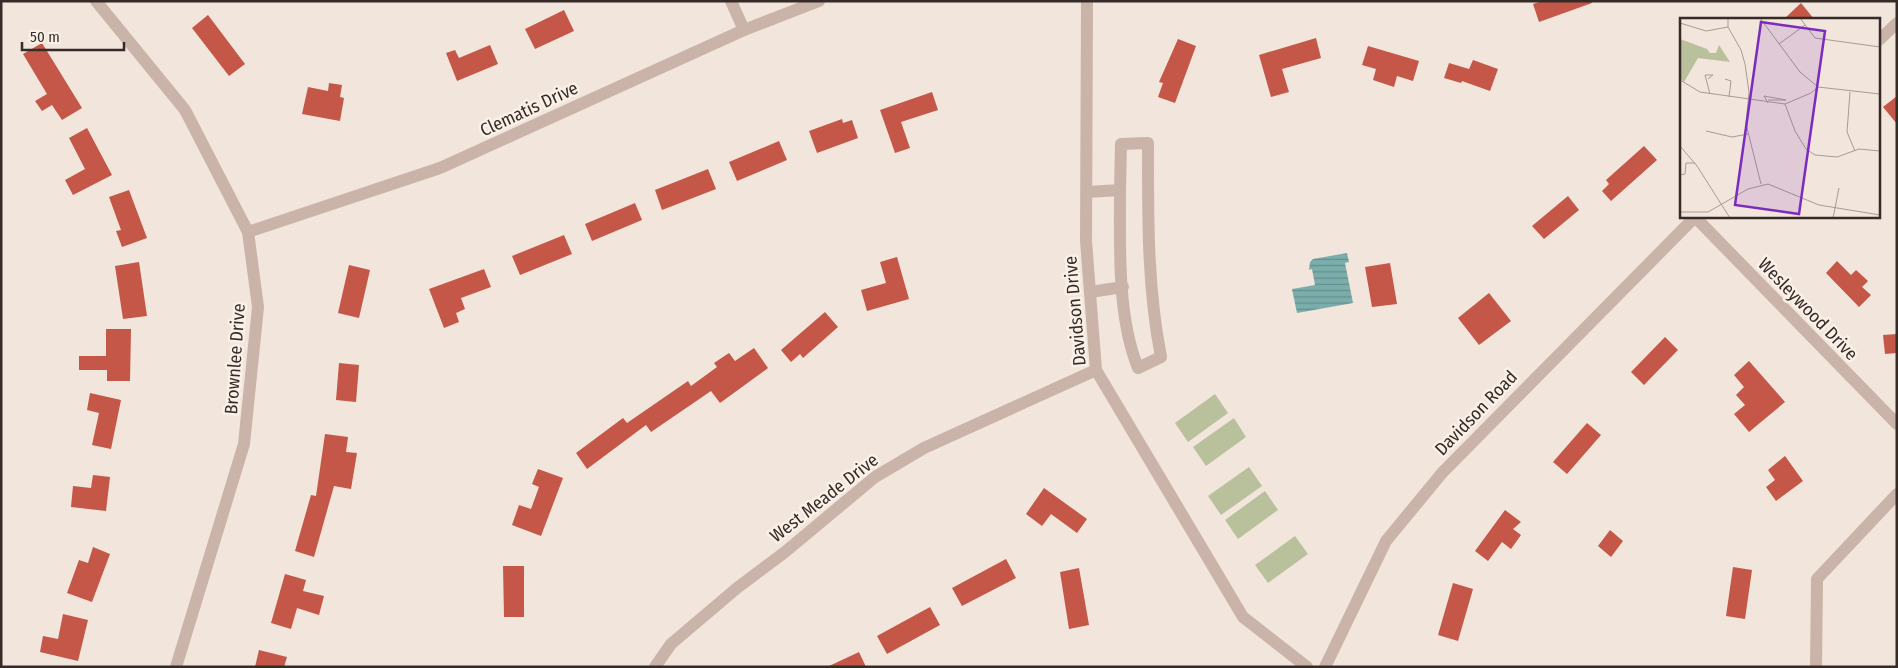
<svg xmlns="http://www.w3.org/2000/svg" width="1898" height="668" font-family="'Fira Sans Condensed',sans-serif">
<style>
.green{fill:#b9c19c}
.water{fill:url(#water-rules)}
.building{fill:#c45747}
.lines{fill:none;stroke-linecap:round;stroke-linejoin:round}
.minor{stroke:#cab3a8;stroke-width:12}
.labels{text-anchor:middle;stroke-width:5;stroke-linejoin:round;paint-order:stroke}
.street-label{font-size:18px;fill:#372b28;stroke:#f9f0e8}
.inset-road{fill:none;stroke:#a79b94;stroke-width:1}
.view{fill:#7b2cbf;fill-opacity:0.15;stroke:#7b2cbf;stroke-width:2.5}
.inset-edge{fill:none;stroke:#372b28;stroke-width:2.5}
</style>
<defs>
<pattern id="water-rules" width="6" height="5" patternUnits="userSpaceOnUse" patternTransform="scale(1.25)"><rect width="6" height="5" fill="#7baeab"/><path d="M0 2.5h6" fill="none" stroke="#668e8b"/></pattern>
</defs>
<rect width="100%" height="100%" fill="#f2e5dc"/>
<g class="green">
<polygon points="1215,394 1228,413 1188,442 1175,423"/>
<polygon points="1234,418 1246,437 1206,466 1193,447"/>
<polygon points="1249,467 1262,486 1221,515 1208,496"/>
<polygon points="1265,491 1278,510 1238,539 1225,520"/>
<polygon points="1295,536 1308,554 1268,583 1255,565"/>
</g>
<polygon class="water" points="1347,253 1349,262 1345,263 1353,303 1297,313 1292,289 1315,285 1312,269 1309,270 1310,262 1313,259"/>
<g class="building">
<polygon points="1542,1 1591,1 1592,3 1539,22 1533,4"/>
<polygon points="1801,3 1814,19 1784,19"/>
<polygon points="564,10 574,31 535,49 525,29"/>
<polygon points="208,15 245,64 229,76 192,28"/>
<polygon points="1316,38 1321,58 1282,69 1289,92 1271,97 1259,55"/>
<polygon points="1178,39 1196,46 1175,103 1158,97 1163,83 1159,82"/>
<polygon points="42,43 82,108 62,120 52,105 42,111 35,101 47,94 23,54"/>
<polygon points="490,45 498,64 457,81 446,53 455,50 459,58"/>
<polygon points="1368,46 1419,61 1413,81 1397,76 1394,87 1373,80 1376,69 1362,65"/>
<polygon points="1473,60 1498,69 1490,91 1462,81 1461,83 1444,78 1449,63 1469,69"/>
<polygon points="329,83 342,85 340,97 344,98 340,121 302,114 308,87 328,91"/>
<polygon points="932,92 938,110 901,122 910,148 895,153 880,110"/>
<polygon points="1897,96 1897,124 1883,107"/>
<polygon points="842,119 843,123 852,120 858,138 817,153 809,131"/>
<polygon points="87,128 112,175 73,195 65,180 85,169 69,138"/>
<polygon points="779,141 787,160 737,181 729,162"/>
<polygon points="1644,146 1657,160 1611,201 1602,191 1609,184 1606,180"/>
<polygon points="708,169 716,189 662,210 655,190"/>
<polygon points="129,190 147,238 122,247 116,231 121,230 109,197"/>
<polygon points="1568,196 1579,210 1544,239 1532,226"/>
<polygon points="635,203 642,220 592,241 585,224"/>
<polygon points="564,235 572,254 520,275 512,256"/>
<polygon points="897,257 909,299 867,311 861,290 886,283 880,262"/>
<polygon points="1837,261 1851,275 1856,270 1868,281 1862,287 1871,295 1859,307 1826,273"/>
<polygon points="139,262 147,316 123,319 115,266"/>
<polygon points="1390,263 1397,304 1372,307 1365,267"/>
<polygon points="349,265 370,270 359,318 338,313"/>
<polygon points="484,269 491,287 461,298 465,309 456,313 459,322 444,328 429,289"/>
<polygon points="1489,293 1511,321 1479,345 1458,318"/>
<polygon points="825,312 838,327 803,358 800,354 791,362 781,350"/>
<polygon points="106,329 131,329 130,381 107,381 107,370 79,370 79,356 106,356"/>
<polygon points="1897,334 1897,353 1885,354 1883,335"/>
<polygon points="1665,337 1678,350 1644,385 1631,372"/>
<polygon points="754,348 768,368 720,403 711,391 651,432 646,425 587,469 576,453 623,418 627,423 688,381 691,386 717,367 714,363 729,353 735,361"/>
<polygon points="1749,361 1785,402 1749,432 1734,414 1745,405 1736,395 1744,387 1734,375"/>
<polygon points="339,363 359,365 356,402 336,400"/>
<polygon points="90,393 121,400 111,449 92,445 99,413 87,410"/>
<polygon points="1587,423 1601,435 1567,474 1553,462"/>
<polygon points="325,434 348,437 346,452 357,453 351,489 334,486 314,557 295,551 311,495 316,496"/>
<polygon points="1785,456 1803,481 1776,501 1766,487 1775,480 1768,470"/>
<polygon points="538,469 563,478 541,536 512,525 519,505 531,509 539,487 532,484"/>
<polygon points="93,475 110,477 106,511 71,507 73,486 91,488"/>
<polygon points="1044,488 1087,519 1077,533 1051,514 1042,526 1026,514"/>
<polygon points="1505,510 1521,522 1513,529 1521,535 1511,549 1502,542 1488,561 1475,551"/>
<polygon points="1610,530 1623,541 1611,557 1598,546"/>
<polygon points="93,547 110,554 92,602 67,593 79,560 88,563"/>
<polygon points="1006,559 1016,578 962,606 952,588"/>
<polygon points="503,566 524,566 524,617 504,617"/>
<polygon points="1733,567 1752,570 1745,619 1726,616"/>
<polygon points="1079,568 1089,625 1069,629 1060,572"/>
<polygon points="285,574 306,580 303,591 324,596 319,615 297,608 291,629 271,623"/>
<polygon points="1453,583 1473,589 1458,641 1438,635"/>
<polygon points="930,607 940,625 887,654 877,636"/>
<polygon points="63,614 88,620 78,661 40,652 43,636 58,639"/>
<polygon points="259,650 287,657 284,667 255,667"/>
<polygon points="859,652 866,667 827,667"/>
</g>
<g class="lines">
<g class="minor">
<polyline points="96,1 185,110 248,232 258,307 244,444 176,667"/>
<polyline points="731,1 744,30"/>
<polyline points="1087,1 1086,241 1096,370 1243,617 1307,667"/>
<polyline points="1879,40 1897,23"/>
<path d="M 1087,192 L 1120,190 L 1121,144 L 1148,143 C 1148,215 1147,285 1161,357 L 1138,368 C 1117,316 1120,246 1120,190"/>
<polyline points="1695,217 1897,424"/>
<polyline points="248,232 440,168 744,30 819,1"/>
<polyline points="1090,292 1123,287"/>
<polyline points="655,667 671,644 737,588 785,552 875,477 924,448 1096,370"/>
<polyline points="1325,667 1386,541 1442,473 1696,216"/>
<polyline points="1816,667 1817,579 1897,494"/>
</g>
</g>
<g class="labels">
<g class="street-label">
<text transform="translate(529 109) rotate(-25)" y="6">Clematis Drive</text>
<text transform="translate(1808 309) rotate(46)" y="6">Wesleywood Drive</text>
<text transform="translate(1075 311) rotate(-95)" y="6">Davidson Drive</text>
<text transform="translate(235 359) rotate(-86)" y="6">Brownlee Drive</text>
<text transform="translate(1476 413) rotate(-46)" y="6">Davidson Road</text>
<text transform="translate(824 498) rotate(-38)" y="6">West Meade Drive</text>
</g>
</g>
<g transform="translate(1680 18)">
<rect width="200" height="200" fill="#f2e5dc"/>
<path d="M 0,21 L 27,31 L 30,35 L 36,35 L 39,27 L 50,44 L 18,40 L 4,64 L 0,60 Z" fill="#b9c19c"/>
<path class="inset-road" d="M 48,0 L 48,9 L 61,32 L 65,46 L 69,74 L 66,106 L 81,166M 80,0 L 120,54 L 138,69 L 200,76M 120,0 L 135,20 L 200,29M 0,5 L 26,13 L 48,9M 99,26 L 125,7M 28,61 L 33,57 L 25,57 L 30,76M 45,61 L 51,63 L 49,79M 0,62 L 20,74 L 105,86 L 131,75 L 138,69M 170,74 L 167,114 L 175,133M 88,85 L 84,78 L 106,82 L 88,82M 105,86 L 115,113 L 126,131 L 135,137 L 157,139 L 179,131 L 200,133M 26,113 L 52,119 L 68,116M 0,128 L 17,148 L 50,200M 0,157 L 5,156 L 6,145 L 15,145M 0,194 L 28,194 L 68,171 L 88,166 L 139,187 L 200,197M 153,200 L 159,170"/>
<path class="view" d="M 81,4 L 145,13 L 119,196 L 55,187 Z"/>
<rect width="200" height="200" class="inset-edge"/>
</g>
<rect width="1898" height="668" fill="none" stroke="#372b28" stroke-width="5"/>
<path d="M22 42v8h102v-8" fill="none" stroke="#372b28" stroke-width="2.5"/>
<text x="30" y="42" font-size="15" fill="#372b28" stroke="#f9f0e8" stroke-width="4" paint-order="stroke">50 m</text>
</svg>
